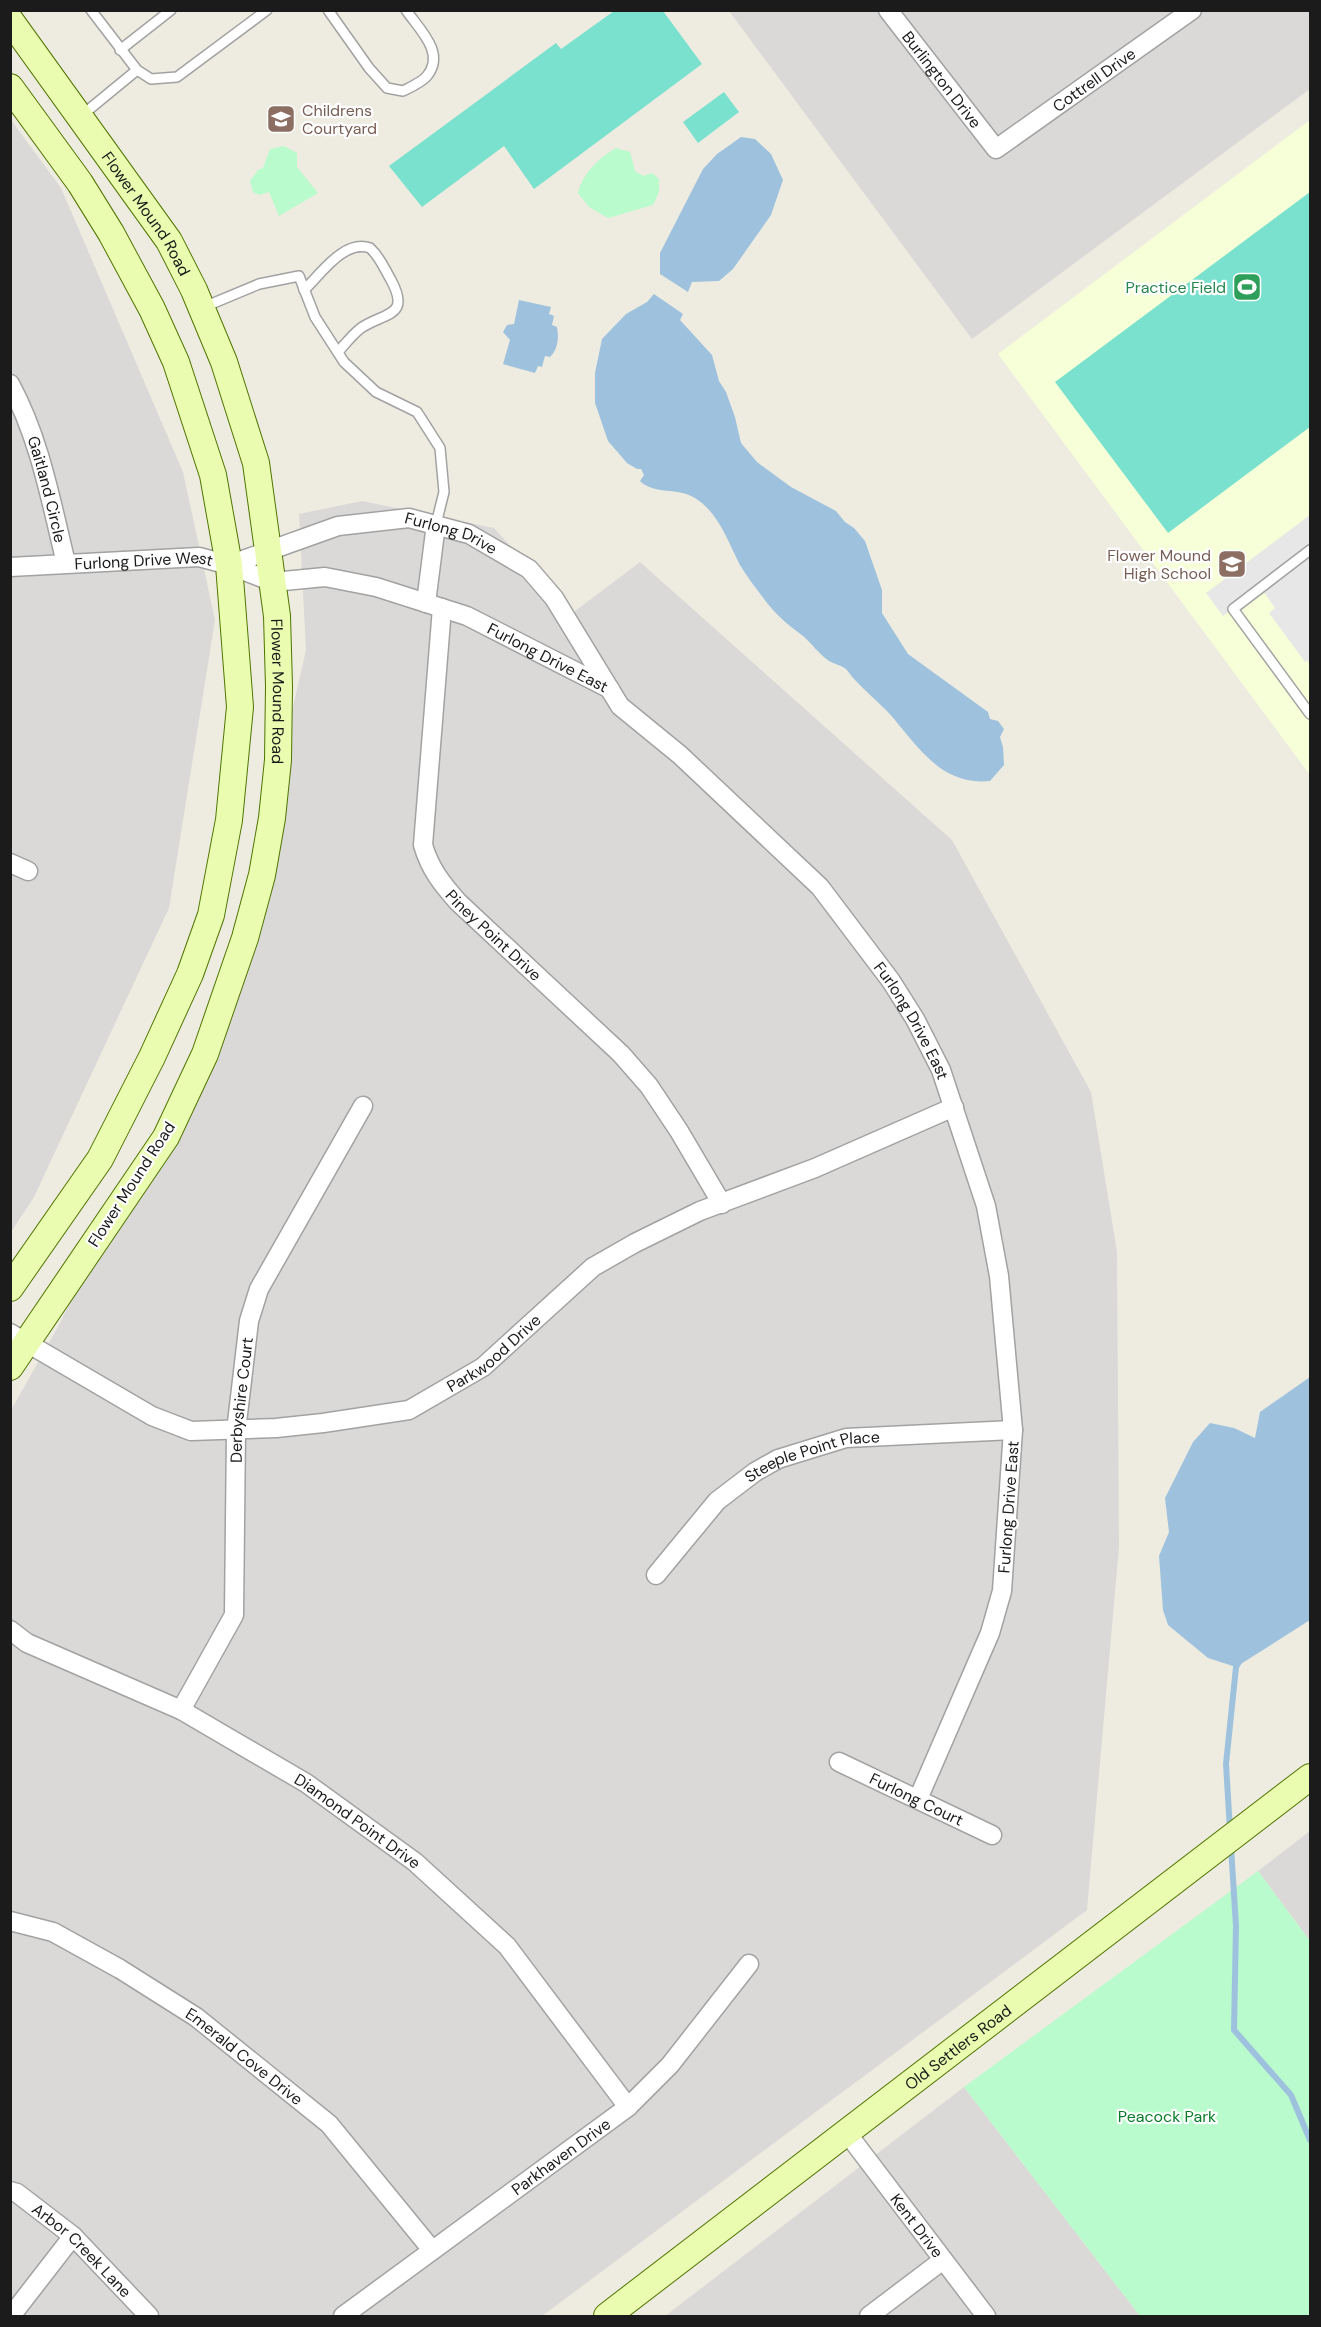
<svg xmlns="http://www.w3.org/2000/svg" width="1321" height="2327" font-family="'DM Sans',sans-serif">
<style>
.residential{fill:#dad9d8}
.education{fill:#f7ffd8}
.park{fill:#b9fbcc}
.pitch{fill:#7ae1ce}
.parking{fill:#e7e7e7}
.water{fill:#9ec2de}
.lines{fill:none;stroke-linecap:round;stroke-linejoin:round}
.stream{stroke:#9ec2de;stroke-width:6}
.service-casing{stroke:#a2a2a2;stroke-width:12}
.minor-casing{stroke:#a2a2a2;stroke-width:21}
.secondary-casing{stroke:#507500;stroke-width:28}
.service{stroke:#fff;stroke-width:9}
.minor{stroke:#fff;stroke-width:18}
.secondary{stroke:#e9fcb0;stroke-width:26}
.labels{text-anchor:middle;stroke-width:4.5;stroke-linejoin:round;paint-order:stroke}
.street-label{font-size:16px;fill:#1b1b1b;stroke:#fff}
.education-label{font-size:16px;fill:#785e54;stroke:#fff;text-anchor:start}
.leisure-label{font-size:16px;fill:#27864d;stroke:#fff;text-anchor:end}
.park-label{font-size:16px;fill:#067c28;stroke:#fff}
</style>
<rect width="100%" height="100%" fill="#eeece0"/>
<g class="residential">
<polygon points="729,11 1310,11 1310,89 972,339"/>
<polygon points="11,120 61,188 183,472 215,620 169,908 34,1197 11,1232"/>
<polygon points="362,501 494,528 571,614 640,562 952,840 1091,1092 1117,1252 1119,1547 1087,1910 542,2316 11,2316 11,1410 59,1325 231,976 306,650 299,514"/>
<polygon points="1310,1831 1310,1941 1258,1871"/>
<polygon points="964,2087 1140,2316 665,2316"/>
</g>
<polygon class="education" points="1310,120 1310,775 998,354"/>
<g class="park">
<polygon points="284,146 297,153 297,167 318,193 279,216 269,192 259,195 253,192 250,181 258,170 263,168 270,149"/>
<path d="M 616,148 L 630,152 L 635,171 L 643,176 L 652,173 L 659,179 L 659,192 L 653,205 L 608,218 L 589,207 L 578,193 C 582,174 600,157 616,148 Z"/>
<polygon points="1258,1871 1310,1941 1310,2316 1140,2316 964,2087"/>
</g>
<g class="pitch">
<polygon points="614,11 663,11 702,64 534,189 504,146 422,207 389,166 556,43 561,49"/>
<polygon points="724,92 739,112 698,143 683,122"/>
<polygon points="1310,192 1310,427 1168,533 1055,382"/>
</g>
<polygon class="parking" points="1310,515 1310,665 1307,660 1305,662 1269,613 1275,608 1261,588 1223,616 1206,593"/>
<g class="water">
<polygon points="741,137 755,139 771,154 783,180 771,215 733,269 719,281 692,282 688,292 660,274 660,253 703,169 717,154"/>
<path d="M 654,294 L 683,314 L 680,320 L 712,355 L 719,381 L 726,392 L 735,417 L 741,443 L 757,462 L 791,487 L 836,511 L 845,522 L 854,528 L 865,541 L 882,590 L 882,613 L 908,654 L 988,712 L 990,719 L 998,721 L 1004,729 L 1000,737 L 1003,747 L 1004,765 L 990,781 C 939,786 917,744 887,711 C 876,700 864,690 854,679 C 851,676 849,672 846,669 C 841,665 834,664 829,661 C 819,654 812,644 803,636 C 788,625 775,614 764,599 C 756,588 747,577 740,565 C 728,542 719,513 695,498 C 678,487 654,495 640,481 L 644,475 L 641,469 L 637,469 L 627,463 L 608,441 L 595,403 L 595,373 L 602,339 L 626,314 L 647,302 Z"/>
<path d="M 519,300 L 551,307 L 549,314 L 554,316 L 552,325 L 557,327 C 559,338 558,349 550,357 L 545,356 L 542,367 L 538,366 L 535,373 L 503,364 L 510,340 L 503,332 L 507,325 L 514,324 Z"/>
<polygon points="1310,1377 1310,1620 1236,1667 1208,1658 1168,1625 1163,1610 1159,1556 1169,1532 1165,1498 1193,1442 1210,1423 1234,1428 1255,1438 1260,1412"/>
</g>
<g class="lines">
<g class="stream">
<polyline points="1230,1830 1226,1764 1236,1667 1239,1662"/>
<polyline points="1231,1847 1236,1926 1234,2030 1291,2095 1310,2140"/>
</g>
<g class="service-casing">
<g id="service">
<polyline points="91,10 137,70"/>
<path d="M 328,10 L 369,68 L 387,88 L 403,91 C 411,87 422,82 427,76 C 446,53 419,29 406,10"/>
<polyline points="120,50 171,10"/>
<polyline points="81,116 137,70 151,79 177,77 267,10"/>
<path d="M 304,290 C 321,274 344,239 370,248 C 380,257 384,268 391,280 C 411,317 385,312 361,328 C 353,334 345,344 338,352"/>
<polyline points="204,307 259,284 299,276 315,317 344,362 376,392 417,412 440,448 444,492 436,524"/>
<polyline points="1310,550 1233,609 1310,714"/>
</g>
</g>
<g class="minor-casing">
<g id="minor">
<path id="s1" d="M 888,10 L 996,149 L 1192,10"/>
<path id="s2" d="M 10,384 C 40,439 51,502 66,563"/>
<path id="s3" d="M 229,565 L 338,526 L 409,518 L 469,534 L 529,569 L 554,598 L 620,706 L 680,755 L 820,887 L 891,981 L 915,1019 L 941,1070 L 986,1206 L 999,1276 L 1013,1430 L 1002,1591 L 990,1633 L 918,1799"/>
<path id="s4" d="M 10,567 L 199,557 L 229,565 L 273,582 L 325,577 L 376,587 L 467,616 L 610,689"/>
<polyline points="426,603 436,524"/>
<path id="s5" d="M 442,608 L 423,845 C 430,869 442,884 458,902 L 621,1054 L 649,1086 L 679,1131 L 722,1204"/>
<polyline points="10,863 28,871"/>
<path id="s6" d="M 10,1333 L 152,1416 L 191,1431 L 276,1428 L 323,1423 L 409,1410 L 483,1367 L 593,1267 L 635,1243 L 700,1211 L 815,1168 L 954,1107"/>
<path id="s7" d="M 656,1575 L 717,1501 L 755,1472 L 778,1459 L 846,1438 L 1013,1430"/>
<path id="s8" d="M 10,1630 L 27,1643 L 181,1710 L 306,1783 L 415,1862 L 507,1946 L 628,2107"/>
<path id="s9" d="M 181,1710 L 234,1615 L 236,1431 L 249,1321 L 259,1289 L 363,1106"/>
<path id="s10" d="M 839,1762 L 992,1835"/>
<path id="s11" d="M 10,1921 L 53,1932 L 120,1969 L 196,2017 L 329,2124 L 432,2250"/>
<path id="s12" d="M 847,2133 L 986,2316"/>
<path id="s13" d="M 10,2191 L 17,2193 L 73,2236 L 149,2316"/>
<polyline points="11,2316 73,2236"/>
<path id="s14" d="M 343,2316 L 628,2107 L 670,2065 L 749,1964"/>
<polyline points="869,2316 943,2260"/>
</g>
</g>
<g class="secondary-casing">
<g id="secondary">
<path id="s15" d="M 10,20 L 169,241 L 194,290 L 224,362 L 256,463 L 277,616 L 279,686 L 278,760 L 272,818 L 262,875 L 245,938 L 205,1054 L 166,1137 L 10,1367"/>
<polyline points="10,87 80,183 111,233 152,309 176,362 213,475 229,565 240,707 229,820 211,915 190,974 152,1057 100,1159 10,1288"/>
<path id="s16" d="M 607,2316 L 1310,1777"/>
</g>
</g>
<use href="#service" class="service"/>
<use href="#minor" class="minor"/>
<use href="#secondary" class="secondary"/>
</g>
<defs>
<g id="school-square" transform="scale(1.5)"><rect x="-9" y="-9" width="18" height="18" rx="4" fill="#8d6e63" stroke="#fff"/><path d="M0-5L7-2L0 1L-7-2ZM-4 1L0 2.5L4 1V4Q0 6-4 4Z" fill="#fff"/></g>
<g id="stadium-square" transform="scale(1.5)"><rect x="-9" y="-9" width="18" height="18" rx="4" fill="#2e9e5b" stroke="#fff"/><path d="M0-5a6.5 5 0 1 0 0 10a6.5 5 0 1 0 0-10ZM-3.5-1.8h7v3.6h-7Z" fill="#fff"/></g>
</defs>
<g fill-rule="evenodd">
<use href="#school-square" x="281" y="119"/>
<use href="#stadium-square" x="1247" y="287"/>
<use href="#school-square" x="1232" y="564"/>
</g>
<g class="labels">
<g class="street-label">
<text dy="6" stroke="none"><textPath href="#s1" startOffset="88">Burlington Drive</textPath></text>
<text dy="6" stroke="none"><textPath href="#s1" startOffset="296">Cottrell Drive</textPath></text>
<text dy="6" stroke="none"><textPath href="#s15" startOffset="237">Flower Mound Road</textPath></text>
<text dy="6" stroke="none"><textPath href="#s2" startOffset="112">Gaitland Circle</textPath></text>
<text dy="6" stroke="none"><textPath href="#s3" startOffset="232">Furlong Drive</textPath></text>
<text dy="6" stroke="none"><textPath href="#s4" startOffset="134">Furlong Drive West</textPath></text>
<text dy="6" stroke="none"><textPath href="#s4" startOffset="558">Furlong Drive East</textPath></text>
<text dy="6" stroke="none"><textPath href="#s15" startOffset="741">Flower Mound Road</textPath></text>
<text dy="6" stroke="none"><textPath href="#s5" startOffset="354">Piney Point Drive</textPath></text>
<text dy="6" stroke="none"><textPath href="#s3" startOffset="916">Furlong Drive East</textPath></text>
<text transform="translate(131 1184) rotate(-57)" y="6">Flower Mound Road</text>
<text dy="6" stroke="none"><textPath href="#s6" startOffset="528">Parkwood Drive</textPath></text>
<text dy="6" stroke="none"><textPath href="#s9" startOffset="324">Derbyshire Court</textPath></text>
<text dy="6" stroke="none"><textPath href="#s7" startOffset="204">Steeple Point Place</textPath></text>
<text transform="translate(1008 1507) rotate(-86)" y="6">Furlong Drive East</text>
<text dy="6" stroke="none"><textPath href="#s10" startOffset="86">Furlong Court</textPath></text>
<text dy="6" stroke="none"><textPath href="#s8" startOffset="398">Diamond Point Drive</textPath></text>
<text dy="6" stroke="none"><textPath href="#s16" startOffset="442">Old Settlers Road</textPath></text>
<text dy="6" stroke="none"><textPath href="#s11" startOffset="273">Emerald Cove Drive</textPath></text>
<text dy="6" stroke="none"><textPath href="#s14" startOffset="270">Parkhaven Drive</textPath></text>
<text dy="6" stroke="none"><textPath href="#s12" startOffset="116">Kent Drive</textPath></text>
<text dy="6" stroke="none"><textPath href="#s13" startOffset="94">Arbor Creek Lane</textPath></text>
</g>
<g class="education-label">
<text x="302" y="116">Childrens<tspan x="302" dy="18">Courtyard</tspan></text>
<text x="1211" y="561" text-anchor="end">Flower Mound<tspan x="1211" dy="18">High School</tspan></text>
</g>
<g class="leisure-label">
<text x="1226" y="293">Practice Field</text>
</g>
<g class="park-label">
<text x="1167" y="2122">Peacock Park</text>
</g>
</g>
<rect width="1321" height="2327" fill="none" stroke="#1b1b1b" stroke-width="24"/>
</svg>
